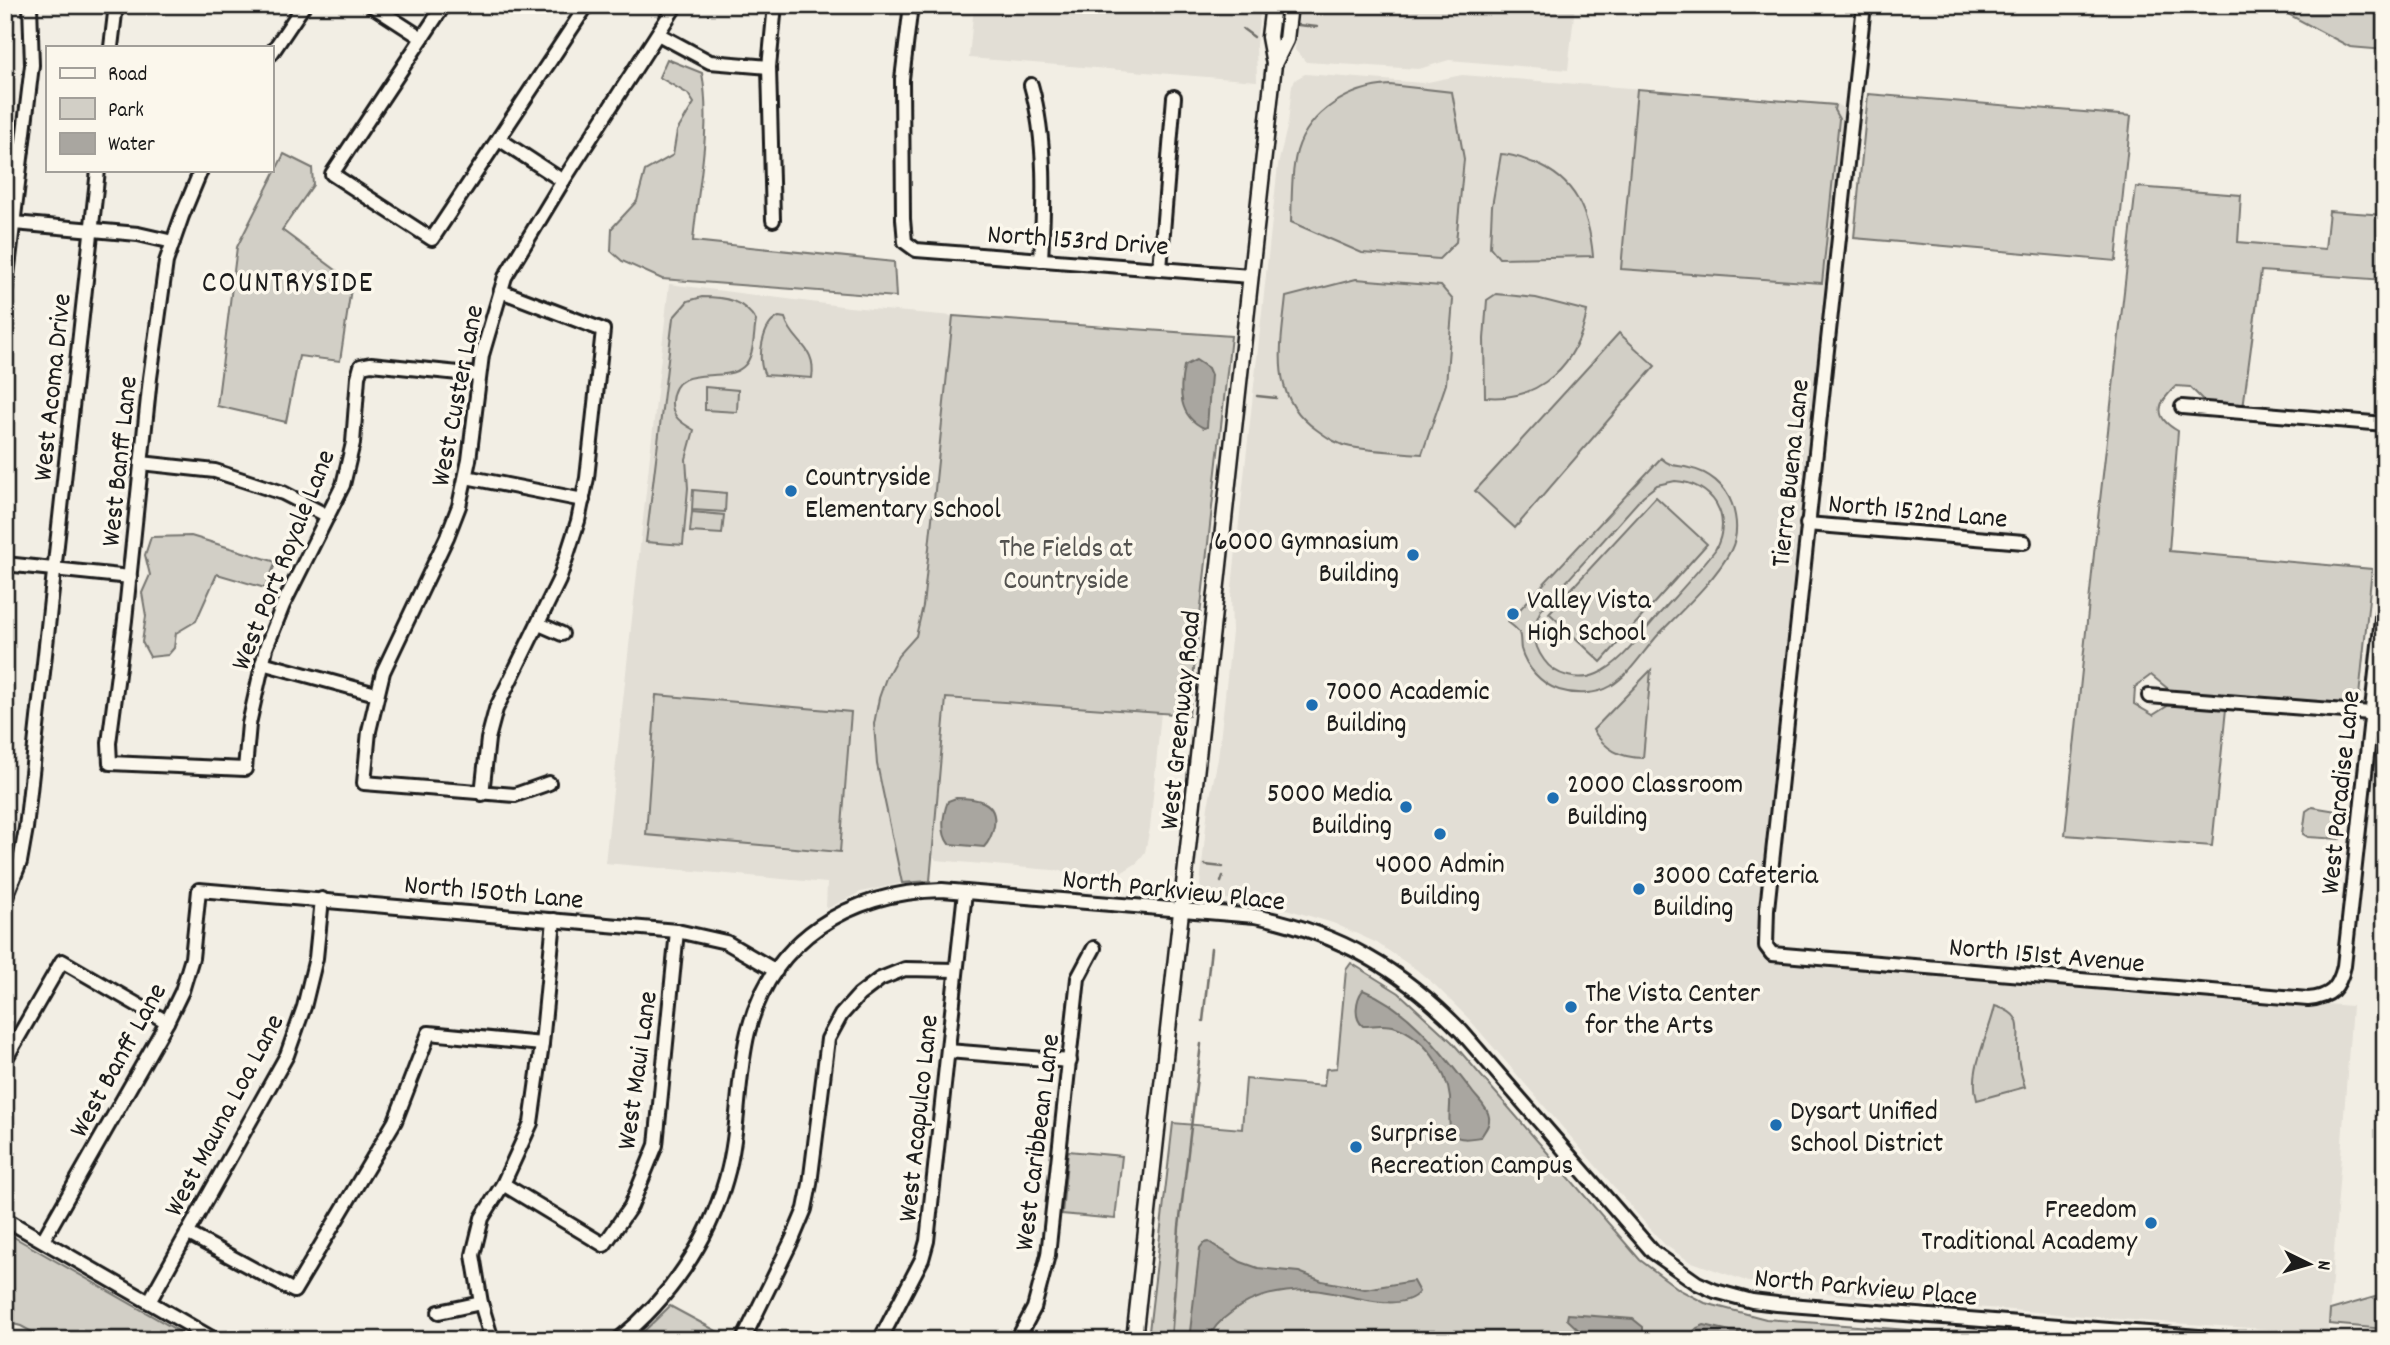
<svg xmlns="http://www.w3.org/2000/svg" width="2390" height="1345" font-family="Dekko,sans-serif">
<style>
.built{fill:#e2ded5}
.green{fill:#d2cfc6;stroke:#777671;stroke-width:2;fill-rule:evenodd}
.water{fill:#a9a6a0;stroke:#716f6b;stroke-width:2}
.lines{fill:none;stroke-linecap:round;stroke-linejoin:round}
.stream{stroke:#716f6b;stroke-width:2.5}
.minor-casing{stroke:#1c1c1c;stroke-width:18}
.major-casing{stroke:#1c1c1c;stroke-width:19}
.minor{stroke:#fbf7ec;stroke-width:12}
.major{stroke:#fbf7ec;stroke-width:14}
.poi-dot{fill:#1f6fb2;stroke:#fbf7ec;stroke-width:2.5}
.labels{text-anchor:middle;stroke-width:7;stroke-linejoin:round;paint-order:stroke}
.street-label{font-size:28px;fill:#1c1c1c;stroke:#fbf7ec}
.poi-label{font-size:28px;fill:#1c1c1c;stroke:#fbf7ec;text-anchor:start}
.park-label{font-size:28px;fill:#53524f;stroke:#fbf7ec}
.neighbourhood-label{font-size:30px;letter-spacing:2px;fill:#1c1c1c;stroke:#fbf7ec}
</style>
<rect width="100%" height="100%" fill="#f2eee4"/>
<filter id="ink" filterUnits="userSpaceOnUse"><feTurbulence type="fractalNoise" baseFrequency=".0143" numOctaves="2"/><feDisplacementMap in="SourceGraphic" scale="14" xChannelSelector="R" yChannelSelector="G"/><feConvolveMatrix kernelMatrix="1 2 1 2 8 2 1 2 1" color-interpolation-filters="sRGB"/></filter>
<g filter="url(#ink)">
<g class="built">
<polygon points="974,5 1261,5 1256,45 1257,81 969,58"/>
<polygon points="1300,5 1575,5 1568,70 1449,60 1419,69 1306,62 1295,50"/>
<polygon points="1305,74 1423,83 1462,75 1836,104 1843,108 1847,116 1759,933 1761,947 1769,957 1776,961 2352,1006 2328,1333 2144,1321 1842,1296 1800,1287 1749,1282 1689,1261 1665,1245 1646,1224 1469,1019 1436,986 1417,970 1377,943 1333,923 1276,906 1210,897 1203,894 1200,885 1208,806 1218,759 1232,632 1231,596 1278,165 1288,123 1292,85 1296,79"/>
<polygon points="669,284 849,307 953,316 923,606 916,636 898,656 874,743 902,883 861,892 826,909 827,883 605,863"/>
<polygon points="945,698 1161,712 1150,828 1145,852 1137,863 1124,871 1110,875 936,860 933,855"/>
</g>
<g class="green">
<polygon points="2271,5 2385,5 2385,50 2350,47"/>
<path d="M 667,59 L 702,73 C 712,129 698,185 693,241 L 894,262 L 896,297 L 662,279 L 622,261 L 611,251 L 612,228 L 637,201 L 645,171 L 673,155 L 677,131 L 694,103 L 688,94 L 659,77 Z"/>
<path d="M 1390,85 L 1452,92 L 1464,159 L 1456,242 L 1439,259 L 1362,253 L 1291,222 C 1292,199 1291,173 1297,151 C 1309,111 1351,87 1390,85 Z"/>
<polygon points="1637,89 1835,105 1834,110 1839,119 1822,283 1621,269"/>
<polygon points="1868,94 2131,116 2116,261 1854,238"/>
<polygon points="284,154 312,168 313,185 282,230 352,282 340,361 299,356 286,422 217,406 237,247"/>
<path d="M 1501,154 C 1513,154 1523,159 1534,163 C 1576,179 1589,213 1593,256 L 1499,258 L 1490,247 L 1492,206 Z"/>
<path d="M 2136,187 L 2241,195 L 2238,242 L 2325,249 L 2329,211 L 2385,215 L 2385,280 L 2261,271 L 2243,408 L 2208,405 L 2190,387 L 2176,386 C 2157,404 2153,417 2178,431 L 2169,551 L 2372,569 L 2358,706 L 2172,692 L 2151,675 L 2135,687 L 2134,704 L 2153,715 L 2169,705 L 2226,709 L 2212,846 L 2065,835 L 2095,544 Z"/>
<path d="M 1356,279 L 1441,286 L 1453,300 L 1446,384 L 1422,454 C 1398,452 1374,451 1351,447 C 1338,445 1328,438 1317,430 C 1268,396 1281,348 1286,297 Z"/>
<path d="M 1496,294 L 1536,298 L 1587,311 C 1578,363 1541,402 1485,397 L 1484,339 L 1487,300 Z"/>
<path d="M 702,297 C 725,297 744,300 756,321 C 753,335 755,357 743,367 C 722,385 675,361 672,401 C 671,417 682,423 694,430 L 686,459 L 688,488 L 683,545 L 646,542 L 673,318 L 688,301 Z"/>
<polygon points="953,316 1231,336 1189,715 946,698 930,881 902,883 877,764 874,724 879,698 886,678 898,656 916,636 923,606"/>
<path d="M 779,317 L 785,318 C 793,344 817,346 812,378 L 765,375 C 756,360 762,324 779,317 Z"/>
<polygon points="1619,333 1655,366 1515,528 1475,491"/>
<polygon points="705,387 738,390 737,412 705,410"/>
<path d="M 1661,458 C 1671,467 1676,465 1689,468 C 1709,472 1725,485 1732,504 C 1737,519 1738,536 1731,550 C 1716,579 1681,611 1658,635 C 1643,652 1630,674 1611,686 C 1596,695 1575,695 1559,690 C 1541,684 1526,667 1521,649 C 1520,644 1521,637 1519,633 C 1518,629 1511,625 1508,622 ZM 1675,481 C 1712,483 1734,516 1715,550 C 1699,571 1680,591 1662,611 C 1643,631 1623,663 1597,674 C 1579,682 1555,676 1544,660 C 1532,644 1532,627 1541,610 L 1643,496 L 1657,485 Z"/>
<polygon points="693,490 726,493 725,512 692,510"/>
<polygon points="1656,497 1707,544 1601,662 1549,613"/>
<polygon points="692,512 724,515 722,534 690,532"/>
<polygon points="191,536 276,562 265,588 217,574 196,621 176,633 174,648 168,655 150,657 142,642 146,616 142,593 150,575 145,555 151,537"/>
<path d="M 1651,670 L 1643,758 C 1620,758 1605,749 1593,730 Z"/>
<polygon points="656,695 851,712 840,852 646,835"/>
<polygon points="2312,807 2343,812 2340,839 2308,837 2303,834 2306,811"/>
<polygon points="1351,963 1399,993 1452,1042 1640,1260 1680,1290 1705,1303 1766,1319 2037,1340 1148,1340 1173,1123 1242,1129 1246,1079 1324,1086 1326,1069 1337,1068 1346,970"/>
<path d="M 1995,1006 C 2026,1015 2017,1028 2018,1054 C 2018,1064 2022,1077 2025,1087 L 1977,1100 C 1968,1069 1989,1036 1995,1006 Z"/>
<polygon points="1068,1151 1122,1156 1115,1219 1062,1214"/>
<polygon points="5,1232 194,1340 47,1340 21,1326 5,1322"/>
<polygon points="2385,1294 2385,1329 2329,1324 2330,1310"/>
<polygon points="670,1306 733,1340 635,1340"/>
</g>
<g class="water">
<path d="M 1196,360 L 1208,368 L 1211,375 L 1207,427 L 1204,428 C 1178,416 1179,391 1184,366 Z"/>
<path d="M 956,798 C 975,798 998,800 994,826 C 992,835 990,841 984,847 L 949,844 C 940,833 943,814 948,801 Z"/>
<path d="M 1363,990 C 1409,1008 1442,1053 1471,1090 C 1476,1098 1488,1107 1489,1117 C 1490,1125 1485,1130 1481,1137 C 1472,1138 1461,1141 1454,1135 C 1446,1127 1451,1109 1450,1098 C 1447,1070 1423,1036 1396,1027 C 1384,1023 1374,1026 1363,1026 C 1353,1018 1356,999 1363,990 Z"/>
<path d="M 1209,1242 L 1241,1262 L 1258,1268 L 1299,1272 L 1322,1281 L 1365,1289 L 1413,1281 L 1419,1292 C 1399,1317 1337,1289 1309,1290 C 1281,1291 1255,1294 1232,1312 C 1222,1319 1212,1328 1208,1340 L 1189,1340 L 1200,1248 L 1204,1243 Z"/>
<polygon points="1568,1314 1633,1319 1643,1327 1643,1340 1589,1340 1567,1319"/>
<polygon points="1704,1325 1770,1340 1685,1340 1697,1328"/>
</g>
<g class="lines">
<g class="stream">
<polyline points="1298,25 1317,27"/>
<polyline points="1243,29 1254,37"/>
<polyline points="1257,396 1276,398"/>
<polyline points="1205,865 1223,867"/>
<polyline points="1221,882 1223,876"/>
<polyline points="1203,1021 1211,948"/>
<polyline points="1171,1340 1179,1227 1201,1044"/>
</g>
<g class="minor-casing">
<g id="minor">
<polyline points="371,5 422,38"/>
<polyline points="444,5 332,174 432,239 587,5"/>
<polyline points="911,5 902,79 903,219 905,242 916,250 1250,276"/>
<path d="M 1864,5 L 1767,909 L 1766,946 L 1772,954 L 2308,999 C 2331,997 2339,988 2344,966 L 2385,590"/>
<polyline points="658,34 710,62 769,67"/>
<polyline points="111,47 116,5"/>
<polyline points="271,54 304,5"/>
<path d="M 1031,85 C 1047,141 1044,202 1041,260"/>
<polyline points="499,139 563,181"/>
<polyline points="5,149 22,150"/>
<polyline points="201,170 182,216 166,262 150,378 125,620 109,743 110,763 245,769 249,724 266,648 283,605 343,485 353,443 358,377 361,366 371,364 478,375"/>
<polyline points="773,220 769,67 775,5"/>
<polyline points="14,223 138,234 173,242"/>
<polyline points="1160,269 1174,97"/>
<polyline points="5,293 32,65 30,5"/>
<polyline points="2182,407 2385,424"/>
<polyline points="141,463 215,471 283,493 328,516"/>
<polyline points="466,477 583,500"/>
<polyline points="1807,524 2024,542"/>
<polyline points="5,564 130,577"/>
<polyline points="539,624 562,634"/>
<polyline points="262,663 376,694"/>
<polyline points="2149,696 2371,713"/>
<polyline points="549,783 515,795 364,783 369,731 383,672 447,537 459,506 469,460 482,355 505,277 563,181 676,5"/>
<polyline points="482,794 488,739 496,709 559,580 578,521 587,478 603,330 501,291"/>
<polyline points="5,899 20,862 26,828 98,170"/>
<polyline points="948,1051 1070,1061"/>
<polyline points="5,1060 62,961 167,1022"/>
<polyline points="503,1184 604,1245 631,1206 656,1145 677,931"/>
<polyline points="5,1219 215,1340"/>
<polyline points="187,1233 294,1291 395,1121 429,1033 542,1044"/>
<polyline points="43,1240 167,1022 182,991 192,958 199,890 677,931 726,942 776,971"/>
<polyline points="149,1302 287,1055 304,1007 316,958 322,899"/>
<polyline points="439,1312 481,1303"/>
<polyline points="492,1340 481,1303 473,1255 482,1218 503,1184 531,1123 542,1044 554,920"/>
<path d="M 618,1340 C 669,1299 708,1243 726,1179 C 740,1131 736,1081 748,1032 C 772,938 850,892 942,890 L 1255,916 C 1339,933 1401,969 1461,1031 L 1653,1252 L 1697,1283 L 1715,1291 L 1752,1301 L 1777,1304 L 2237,1340"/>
<polyline points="743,1340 792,1240 805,1209 810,1184 828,1039 841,1015 859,995 880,979 905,969 956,970"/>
<polyline points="880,1340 922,1259 927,1241 965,892"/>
<polyline points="1017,1340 1034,1308 1048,1255 1078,978 1094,948"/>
</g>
</g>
<g class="major-casing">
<g id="major">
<polyline points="1274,64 1286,40 1290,5"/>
<polyline points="1134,1340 1274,64 1269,37 1273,5"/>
</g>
</g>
<use href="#minor" class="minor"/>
<use href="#major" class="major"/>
</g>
</g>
<g class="poi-dot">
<circle cx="791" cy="491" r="7"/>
<circle cx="1413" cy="555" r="7"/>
<circle cx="1513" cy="614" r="7"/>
<circle cx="1312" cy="705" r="7"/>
<circle cx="1553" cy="798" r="7"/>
<circle cx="1406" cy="807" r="7"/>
<circle cx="1440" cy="834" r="7"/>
<circle cx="1639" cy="889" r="7"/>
<circle cx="1571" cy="1007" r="7"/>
<circle cx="1776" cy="1125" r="7"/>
<circle cx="1356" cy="1147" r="7"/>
<circle cx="2151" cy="1223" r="7"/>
</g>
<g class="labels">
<g class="street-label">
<text transform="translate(1078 238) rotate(4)" y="10">North 153rd Drive</text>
<text transform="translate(50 387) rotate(-84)" y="10">West Acoma Drive</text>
<text transform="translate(455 395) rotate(-79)" y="10">West Custer Lane</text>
<text transform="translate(117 461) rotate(-84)" y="10">West Banff Lane</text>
<text transform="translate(1788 473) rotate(-84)" y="10">Tierra Buena Lane</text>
<text transform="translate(1918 509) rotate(5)" y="10">North 152nd Lane</text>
<text transform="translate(281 559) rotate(-68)" y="10">West Port Royale Lane</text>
<text transform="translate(1178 720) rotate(-84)" y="10">West Greenway Road</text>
<text transform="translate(2338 792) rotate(-84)" y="10">West Paradise Lane</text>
<text transform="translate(1174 888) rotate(6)" y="10">North Parkview Place</text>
<text transform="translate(494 890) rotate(5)" y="10">North 150th Lane</text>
<text transform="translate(2047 953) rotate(5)" y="10">North 151st Avenue</text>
<text transform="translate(116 1059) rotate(-61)" y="10">West Banff Lane</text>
<text transform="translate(635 1070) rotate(-82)" y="10">West Maui Lane</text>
<text transform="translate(222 1114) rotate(-62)" y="10">West Mauna Loa Lane</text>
<text transform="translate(916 1118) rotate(-84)" y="10">West Acapulco Lane</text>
<text transform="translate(1035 1142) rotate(-83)" y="10">West Caribbean Lane</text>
<text transform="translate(1866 1285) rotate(5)" y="10">North Parkview Place</text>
</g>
<g class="poi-label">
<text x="805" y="485">Countryside<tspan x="805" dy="32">Elementary School</tspan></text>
<text x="1399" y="549" text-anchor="end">6000 Gymnasium<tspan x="1399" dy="32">Building</tspan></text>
<text x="1527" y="608">Valley Vista<tspan x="1527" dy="32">High School</tspan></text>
<text x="1326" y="699">7000 Academic<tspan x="1326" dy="32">Building</tspan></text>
<text x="1567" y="792">2000 Classroom<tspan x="1567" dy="32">Building</tspan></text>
<text x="1392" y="801" text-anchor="end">5000 Media<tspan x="1392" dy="32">Building</tspan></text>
<text x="1440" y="872" text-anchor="middle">4000 Admin<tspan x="1440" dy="32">Building</tspan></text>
<text x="1653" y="883">3000 Cafeteria<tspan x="1653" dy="32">Building</tspan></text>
<text x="1585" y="1001">The Vista Center<tspan x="1585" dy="32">for the Arts</tspan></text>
<text x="1790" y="1119">Dysart Unified<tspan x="1790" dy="32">School District</tspan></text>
<text x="1370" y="1141">Surprise<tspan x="1370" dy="32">Recreation Campus</tspan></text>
<text x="2137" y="1217" text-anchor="end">Freedom<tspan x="2137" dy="32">Traditional Academy</tspan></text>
</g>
<g class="park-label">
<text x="1066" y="556">The Fields at<tspan x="1066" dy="32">Countryside</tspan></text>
</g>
<g class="neighbourhood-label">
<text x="288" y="291">COUNTRYSIDE</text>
</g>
</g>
<rect width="2390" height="1345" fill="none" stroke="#fbf7ec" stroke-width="28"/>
<rect x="14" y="14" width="2362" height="1317" fill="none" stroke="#1c1c1c" stroke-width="2.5" filter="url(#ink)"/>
<rect x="46" y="46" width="228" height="126" fill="#fbf7ec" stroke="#a29f99" stroke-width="2"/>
<rect x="60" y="68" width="35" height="10" fill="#fbf7ec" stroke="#a29f99" stroke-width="2"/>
<text x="108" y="80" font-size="21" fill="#1c1c1c">Road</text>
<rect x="60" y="98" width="35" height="21" fill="#d2cfc6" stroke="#a29f99" stroke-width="2"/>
<text x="108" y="116" font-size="21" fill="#1c1c1c">Park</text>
<rect x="60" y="133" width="35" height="21" fill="#a9a6a0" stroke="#a29f99" stroke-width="2"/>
<text x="108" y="150" font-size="21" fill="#1c1c1c">Water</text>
<g transform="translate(2309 1264) rotate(95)" stroke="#fbf7ec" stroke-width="5" paint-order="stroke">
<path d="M0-5L12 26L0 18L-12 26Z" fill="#1c1c1c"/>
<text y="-10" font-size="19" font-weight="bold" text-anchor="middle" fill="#1c1c1c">N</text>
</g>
</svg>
